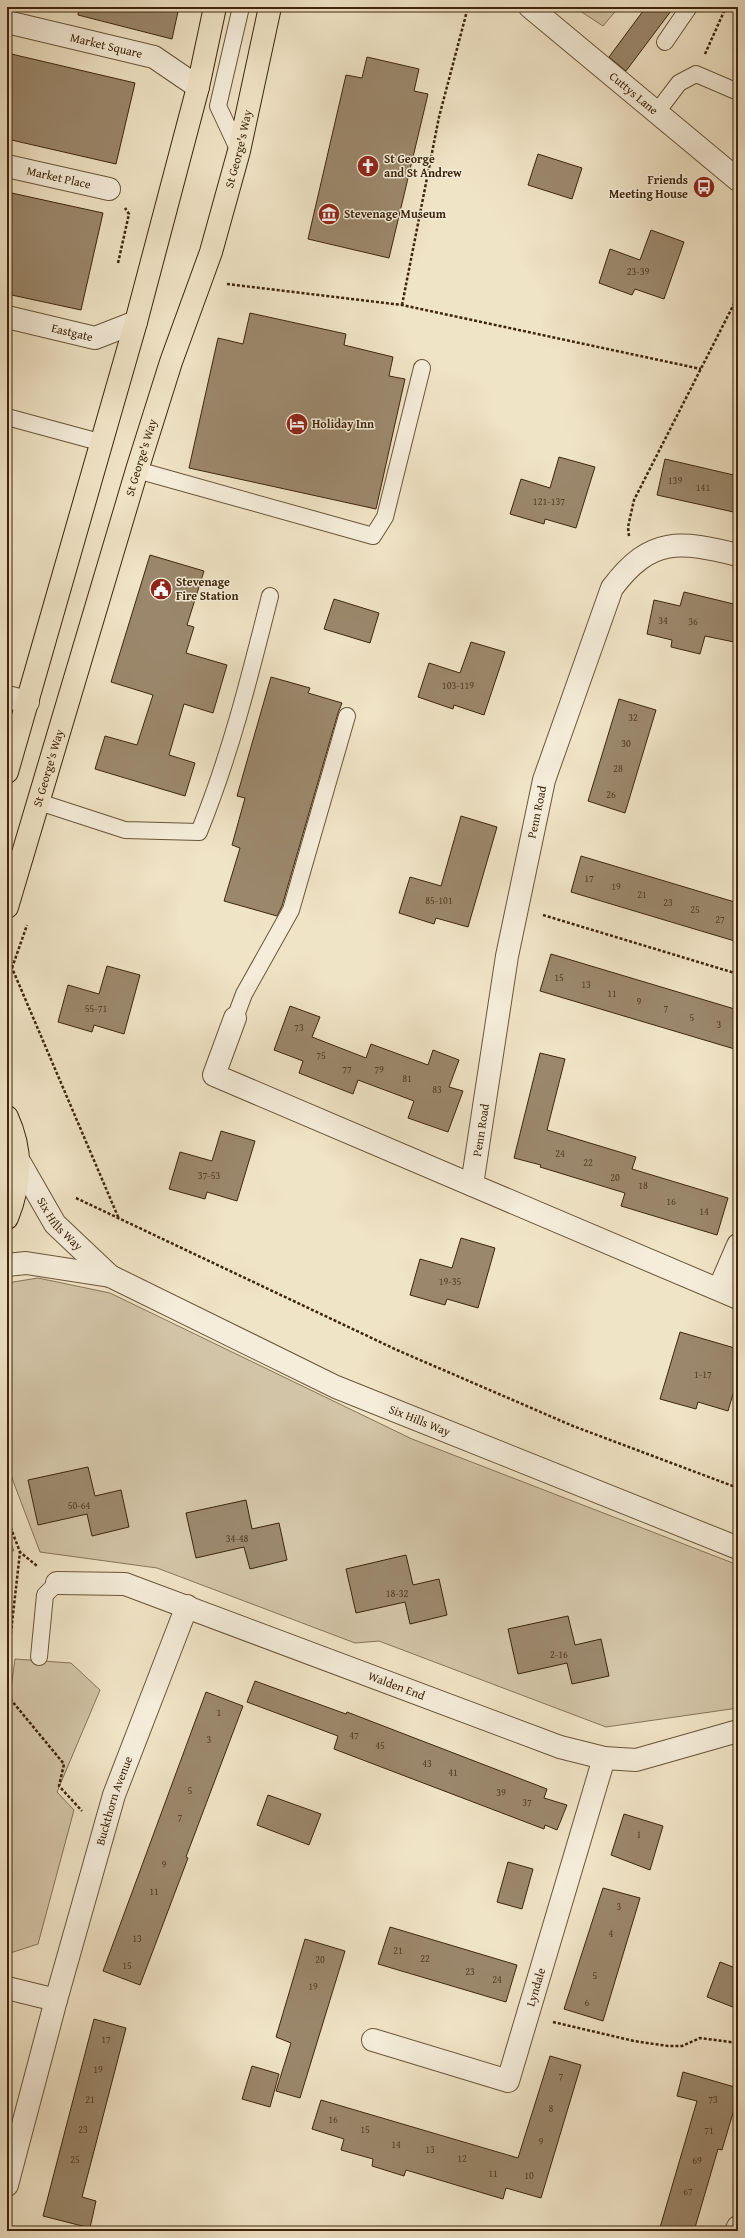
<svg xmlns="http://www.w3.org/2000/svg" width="745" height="2238" font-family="'Gentium Book Plus',serif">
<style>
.green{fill:#d2c4a6;stroke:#887458}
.building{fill:#9b886c;stroke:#3e250a}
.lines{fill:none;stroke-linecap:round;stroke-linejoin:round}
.service-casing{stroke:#6a5539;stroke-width:18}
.pedestrian-casing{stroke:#6a5539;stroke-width:24}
.minor-casing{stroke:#6a5539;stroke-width:24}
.tertiary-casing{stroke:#6a5539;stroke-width:24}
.primary-casing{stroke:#3e250a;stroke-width:24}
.path{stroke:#3e250a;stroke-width:2.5;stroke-dasharray:3 2;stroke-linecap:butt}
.service{stroke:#f5edda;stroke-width:16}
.pedestrian{stroke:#f5edda;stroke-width:22}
.minor{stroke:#f5edda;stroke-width:22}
.tertiary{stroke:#f5edda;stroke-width:22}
.primary{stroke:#f0e4c6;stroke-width:22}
.labels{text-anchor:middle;stroke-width:3;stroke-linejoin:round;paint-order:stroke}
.number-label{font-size:10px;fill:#553e22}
.street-label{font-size:12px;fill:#3e250a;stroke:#f5edda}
.poi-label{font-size:12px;font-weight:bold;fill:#3e250a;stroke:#f5edda;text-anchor:start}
</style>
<rect width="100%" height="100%" fill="#f0e4c6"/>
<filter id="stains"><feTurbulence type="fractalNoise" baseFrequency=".005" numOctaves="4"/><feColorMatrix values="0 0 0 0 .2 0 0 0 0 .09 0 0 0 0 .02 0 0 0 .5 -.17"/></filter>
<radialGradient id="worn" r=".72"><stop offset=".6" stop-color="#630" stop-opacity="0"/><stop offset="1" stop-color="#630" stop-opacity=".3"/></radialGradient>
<g class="green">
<polygon points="574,7 619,7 603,26"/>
<polygon points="38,1278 110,1293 412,1439 738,1565 738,1708 606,1727 379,1641 355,1643 157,1568 40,1552 7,1465 7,1283"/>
<polygon points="7,1533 14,1551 7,1550"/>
<polygon points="15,1659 71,1663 100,1690 57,1792 74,1810 38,1944 7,1954 7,1718"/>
</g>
<g class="building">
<polygon points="79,7 179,7 172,39 78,15"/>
<polygon points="646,7 674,7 626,71 609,57"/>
<polygon points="7,53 135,83 116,164 7,139"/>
<polygon points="367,57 419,69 414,91 428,94 389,258 308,239 346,75 362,78"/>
<polygon points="538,154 582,168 572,199 528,185"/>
<polygon points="7,192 103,213 81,310 7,294"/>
<polygon points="651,230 684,242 664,299 635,289 632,295 599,283 610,249 640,260"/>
<polygon points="250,313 346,334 344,345 393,357 389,376 405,379 376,509 189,468 218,338 243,344"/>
<polygon points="559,457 595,467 576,528 545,519 544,524 510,514 521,479 550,488"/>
<polygon points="665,459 738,476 738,513 657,495"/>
<polygon points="150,555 204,571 187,625 194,627 186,653 227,665 213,713 184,704 169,755 195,763 185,796 95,769 105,736 137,745 153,695 111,682"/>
<polygon points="684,592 738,605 738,626 734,642 705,636 700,654 671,647 672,640 647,634 654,600 680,606"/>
<polygon points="334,599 379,613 370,643 324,629"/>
<polygon points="471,642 505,652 484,715 454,705 453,709 418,697 429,663 460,673"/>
<polygon points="271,677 310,688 308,693 342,703 338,713 282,906 277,916 224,901 240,848 232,845 245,798 237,796"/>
<polygon points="619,699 656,710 625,813 588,801"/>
<polygon points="461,816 497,827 468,927 436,918 434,924 399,913 410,877 441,886"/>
<polygon points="581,856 738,903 738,942 571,892"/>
<polygon points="551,954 738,1010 738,1050 540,991"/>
<polygon points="107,966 140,975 124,1034 94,1025 92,1032 58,1022 68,985 99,994"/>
<polygon points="290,1006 320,1017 312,1037 366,1058 371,1044 428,1065 433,1050 459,1060 449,1087 463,1091 448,1132 408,1118 414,1101 358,1080 353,1094 299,1073 303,1061 274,1050"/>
<polygon points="540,1053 565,1059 547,1130 636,1157 632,1169 728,1198 717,1235 621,1206 625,1193 540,1167 541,1165 514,1158"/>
<polygon points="221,1131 255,1141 237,1201 207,1192 205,1199 169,1189 180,1152 212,1161"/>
<polygon points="461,1238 495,1248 478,1308 447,1299 445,1305 410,1295 420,1259 452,1268"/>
<polygon points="680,1332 738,1349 738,1377 728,1411 698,1402 696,1409 660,1399"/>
<polygon points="88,1467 95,1496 121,1490 129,1527 92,1536 87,1514 38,1525 28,1480"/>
<polygon points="246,1500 252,1529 279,1523 287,1560 250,1569 244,1547 196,1558 186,1513"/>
<polygon points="406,1555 413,1585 439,1579 447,1615 410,1624 405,1602 356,1613 346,1569"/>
<polygon points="568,1616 575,1645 601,1639 609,1676 572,1684 567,1663 518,1674 508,1629"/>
<polygon points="255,1681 346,1714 347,1712 547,1789 544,1798 567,1805 557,1830 545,1825 544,1829 334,1749 338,1736 247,1702"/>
<polygon points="206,1692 243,1706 186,1857 188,1858 140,1985 103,1971"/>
<polygon points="268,1795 321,1814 309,1845 257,1825"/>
<polygon points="624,1814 663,1826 650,1870 611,1855"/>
<polygon points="508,1862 533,1869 522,1909 497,1902"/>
<polygon points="603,1888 640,1898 603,2021 564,2009"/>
<polygon points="390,1927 517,1965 506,2002 378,1964"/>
<polygon points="305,1939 345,1951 300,2098 276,2091 291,2043 276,2037"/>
<polygon points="720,1962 738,1969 738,2009 707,1997"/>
<polygon points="94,2019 126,2028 82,2197 96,2201 90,2228 43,2216"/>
<polygon points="550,2056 581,2065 541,2198 506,2188 503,2199 406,2170 404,2176 372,2166 373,2159 341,2150 344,2139 312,2129 321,2100 518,2158"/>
<polygon points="252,2066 279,2074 270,2107 242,2099"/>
<polygon points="683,2072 738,2088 738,2096 722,2150 718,2149 694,2231 659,2231 697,2101 677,2096"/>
</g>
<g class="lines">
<g class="service-casing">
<g id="service">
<polyline points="665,42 689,7"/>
<polyline points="657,112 679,83 696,74 738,92"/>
<polyline points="239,151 218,106 241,7"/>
<polyline points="7,417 103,443"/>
<polyline points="137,470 373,536 385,517 422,368"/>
<path d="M 39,802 L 125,830 L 199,832 C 230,756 250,676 270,596"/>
<polyline points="235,1018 244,994 291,910 347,716"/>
<polyline points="39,1657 45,1595 57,1583"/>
</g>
</g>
<g class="pedestrian-casing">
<g id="pedestrian">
<path id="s1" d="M 7,166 L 109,189"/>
</g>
</g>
<g class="minor-casing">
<g id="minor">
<path id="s2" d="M 530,7 L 738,180"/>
<path id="s3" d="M 7,22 L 154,57 L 198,87"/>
<path id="s4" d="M 7,317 L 95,338 L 136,322"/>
<path d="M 738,555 C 680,541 651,536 612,588 L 544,780 L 507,956 L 472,1185 L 738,1298"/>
<polyline points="7,697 28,702"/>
<polyline points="235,1018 214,1075 472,1185"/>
<polyline points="719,1289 738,1245"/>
<path id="s5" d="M 57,1583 L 125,1584 L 560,1747 L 604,1758 L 636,1760 L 738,1731"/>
<polyline points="7,1988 56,2000"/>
<path id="s6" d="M 373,2040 L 508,2081 L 604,1758"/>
<path id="s7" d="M 7,2185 L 56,2000 L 114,1795 L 187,1606"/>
<polyline points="736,2231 738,2227"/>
</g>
</g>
<g class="tertiary-casing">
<g id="tertiary">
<path id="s8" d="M 20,1163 L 55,1224 L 110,1276"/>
<path id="s9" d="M 7,1265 L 26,1263 L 110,1276 L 336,1387 L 738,1548"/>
</g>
</g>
<g class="primary-casing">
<g id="primary">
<polyline points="7,772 136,322 198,87 215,7"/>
<path id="s10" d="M 7,907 L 137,470 L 171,362 L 211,252 L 239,151 L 270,7"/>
<path d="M 7,1117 C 23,1152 21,1183 7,1218"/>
</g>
</g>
<g class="path">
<polyline points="705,54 726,7"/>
<polyline points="118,263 129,214 125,208"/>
<polyline points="227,284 402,305 701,369"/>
<polyline points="402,305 439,117 468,7"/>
<polyline points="629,536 628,527 634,500 738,296"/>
<polyline points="543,915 738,974"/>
<polyline points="7,963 12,968 119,1219"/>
<polyline points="12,968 27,925"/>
<polyline points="76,1198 397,1350 573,1426 738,1488"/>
<polyline points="7,1518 20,1552 37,1566"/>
<polyline points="7,1668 20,1552"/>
<polyline points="7,1695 64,1764 59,1786 82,1811"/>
<polyline points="553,2022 634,2041 668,2046 682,2046 700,2038 738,2043"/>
</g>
<use href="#service" class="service"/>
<use href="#pedestrian" class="pedestrian"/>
<use href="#minor" class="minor"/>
<use href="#tertiary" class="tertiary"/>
<use href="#primary" class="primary"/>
</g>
<defs>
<g id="church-disc" transform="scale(1.15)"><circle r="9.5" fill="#8f2418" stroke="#f5edda"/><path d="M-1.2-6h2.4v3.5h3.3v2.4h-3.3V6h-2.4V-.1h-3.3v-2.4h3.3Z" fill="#fff"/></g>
<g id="bus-disc" transform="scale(1.15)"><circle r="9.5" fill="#8f2418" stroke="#f5edda"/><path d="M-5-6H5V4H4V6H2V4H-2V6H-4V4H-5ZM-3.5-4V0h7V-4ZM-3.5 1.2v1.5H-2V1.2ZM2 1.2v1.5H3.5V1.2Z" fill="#fff"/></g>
<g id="museum-disc" transform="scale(1.15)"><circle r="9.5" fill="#8f2418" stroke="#f5edda"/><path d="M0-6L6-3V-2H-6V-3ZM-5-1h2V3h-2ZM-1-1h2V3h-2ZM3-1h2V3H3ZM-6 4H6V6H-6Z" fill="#fff"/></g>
<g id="hotel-disc" transform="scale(1.15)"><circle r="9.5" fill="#8f2418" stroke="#f5edda"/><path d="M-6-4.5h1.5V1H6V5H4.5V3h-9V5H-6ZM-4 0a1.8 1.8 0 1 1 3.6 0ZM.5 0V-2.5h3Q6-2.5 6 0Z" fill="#fff"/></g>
<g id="civic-disc" transform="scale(1.15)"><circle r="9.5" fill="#8f2418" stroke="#f5edda"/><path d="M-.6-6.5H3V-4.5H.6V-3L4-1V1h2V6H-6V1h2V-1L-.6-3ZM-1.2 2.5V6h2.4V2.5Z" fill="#fff"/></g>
</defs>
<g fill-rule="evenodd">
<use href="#church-disc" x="368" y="166"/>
<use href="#bus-disc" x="704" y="187"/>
<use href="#museum-disc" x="329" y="214"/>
<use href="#hotel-disc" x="297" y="424"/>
<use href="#civic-disc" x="161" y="589"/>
</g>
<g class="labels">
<g class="number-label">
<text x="638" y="275">23-39</text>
<text x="675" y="484">139</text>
<text x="703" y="491">141</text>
<text x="549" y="505">121-137</text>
<text x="663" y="624">34</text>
<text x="693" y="625">36</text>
<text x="458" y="689">103-119</text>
<text x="633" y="721">32</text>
<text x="626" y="747">30</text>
<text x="618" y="772">28</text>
<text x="611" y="798">26</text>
<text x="589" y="882">17</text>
<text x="616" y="890">19</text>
<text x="642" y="898">21</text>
<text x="439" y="904">85-101</text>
<text x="668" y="906">23</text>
<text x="695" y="913">25</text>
<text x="720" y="923">27</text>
<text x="559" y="981">15</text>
<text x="586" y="988">13</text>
<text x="612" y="997">11</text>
<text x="639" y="1005">9</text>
<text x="96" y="1012">55-71</text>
<text x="666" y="1012">7</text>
<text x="692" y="1021">5</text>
<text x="719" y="1028">3</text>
<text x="299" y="1031">73</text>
<text x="321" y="1059">75</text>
<text x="347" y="1073">77</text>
<text x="379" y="1073">79</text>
<text x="407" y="1082">81</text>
<text x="437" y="1093">83</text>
<text x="560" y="1157">24</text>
<text x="588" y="1166">22</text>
<text x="209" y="1179">37-53</text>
<text x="615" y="1181">20</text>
<text x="643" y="1189">18</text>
<text x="671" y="1205">16</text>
<text x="704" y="1215">14</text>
<text x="450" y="1285">19-35</text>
<text x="703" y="1378">1-17</text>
<text x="79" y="1509">50-64</text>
<text x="237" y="1542">34-48</text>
<text x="397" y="1597">18-32</text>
<text x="559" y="1658">2-16</text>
<text x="219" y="1716">1</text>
<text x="354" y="1739">47</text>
<text x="209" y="1743">3</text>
<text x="380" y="1749">45</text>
<text x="427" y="1767">43</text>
<text x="453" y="1776">41</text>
<text x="190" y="1794">5</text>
<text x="501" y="1796">39</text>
<text x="527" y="1806">37</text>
<text x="180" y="1821">7</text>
<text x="639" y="1838">1</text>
<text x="164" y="1868">9</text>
<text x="154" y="1895">11</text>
<text x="619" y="1910">3</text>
<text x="611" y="1937">4</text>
<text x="137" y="1942">13</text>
<text x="398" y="1954">21</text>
<text x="425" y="1962">22</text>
<text x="320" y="1963">20</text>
<text x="127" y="1969">15</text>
<text x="470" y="1975">23</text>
<text x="595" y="1979">5</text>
<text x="497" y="1983">24</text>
<text x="313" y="1990">19</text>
<text x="587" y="2006">6</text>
<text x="106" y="2043">17</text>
<text x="98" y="2073">19</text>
<text x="561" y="2080">7</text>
<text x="90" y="2103">21</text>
<text x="713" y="2103">73</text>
<text x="551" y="2112">8</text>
<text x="333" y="2123">16</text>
<text x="83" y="2133">23</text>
<text x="365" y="2133">15</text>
<text x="709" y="2134">71</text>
<text x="541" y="2145">9</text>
<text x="396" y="2148">14</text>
<text x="430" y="2153">13</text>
<text x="462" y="2162">12</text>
<text x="75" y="2163">25</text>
<text x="697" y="2164">69</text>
<text x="493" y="2177">11</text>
<text x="529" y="2179">10</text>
<text x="688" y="2195">67</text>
</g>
<g class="street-label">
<text dy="4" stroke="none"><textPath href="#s3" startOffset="102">Market Square</textPath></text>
<text dy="4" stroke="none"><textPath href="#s2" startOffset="135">Cuttys Lane</textPath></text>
<text dy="4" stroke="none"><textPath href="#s10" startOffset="793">St George's Way</textPath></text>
<text dy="4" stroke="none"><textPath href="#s1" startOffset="53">Market Place</textPath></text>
<text dy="4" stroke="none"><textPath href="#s4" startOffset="67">Eastgate</textPath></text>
<text dy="4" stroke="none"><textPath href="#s10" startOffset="469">St George's Way</textPath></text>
<text dy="4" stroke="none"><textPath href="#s10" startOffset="145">St George's Way</textPath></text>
<text transform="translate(537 812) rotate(-78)" y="4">Penn Road</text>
<text transform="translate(481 1130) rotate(-81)" y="4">Penn Road</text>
<text dy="4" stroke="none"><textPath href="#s8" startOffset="73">Six Hills Way</textPath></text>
<text dy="4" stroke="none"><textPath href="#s9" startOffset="446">Six Hills Way</textPath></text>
<text dy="4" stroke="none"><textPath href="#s5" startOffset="358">Walden End</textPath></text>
<text dy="4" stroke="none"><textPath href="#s7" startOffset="399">Buckthorn Avenue</textPath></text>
<text dy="4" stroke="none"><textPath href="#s6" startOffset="239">Lyndale</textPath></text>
</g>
<g class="poi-label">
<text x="384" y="163">St George<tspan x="384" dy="14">and St Andrew</tspan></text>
<text x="688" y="184" text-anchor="end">Friends<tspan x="688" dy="14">Meeting House</tspan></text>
<text x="344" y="218">Stevenage Museum</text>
<text x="312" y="428">Holiday Inn</text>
<text x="176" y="586">Stevenage<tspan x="176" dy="14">Fire Station</tspan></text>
</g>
</g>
<rect width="745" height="2238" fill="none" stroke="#f0e4c6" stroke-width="24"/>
<rect x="8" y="8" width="729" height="2222" fill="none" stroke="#3e250a" stroke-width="2"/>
<rect x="12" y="12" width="721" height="2214" fill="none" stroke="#3e250a"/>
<rect width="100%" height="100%" filter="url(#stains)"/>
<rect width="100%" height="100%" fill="url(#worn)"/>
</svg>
